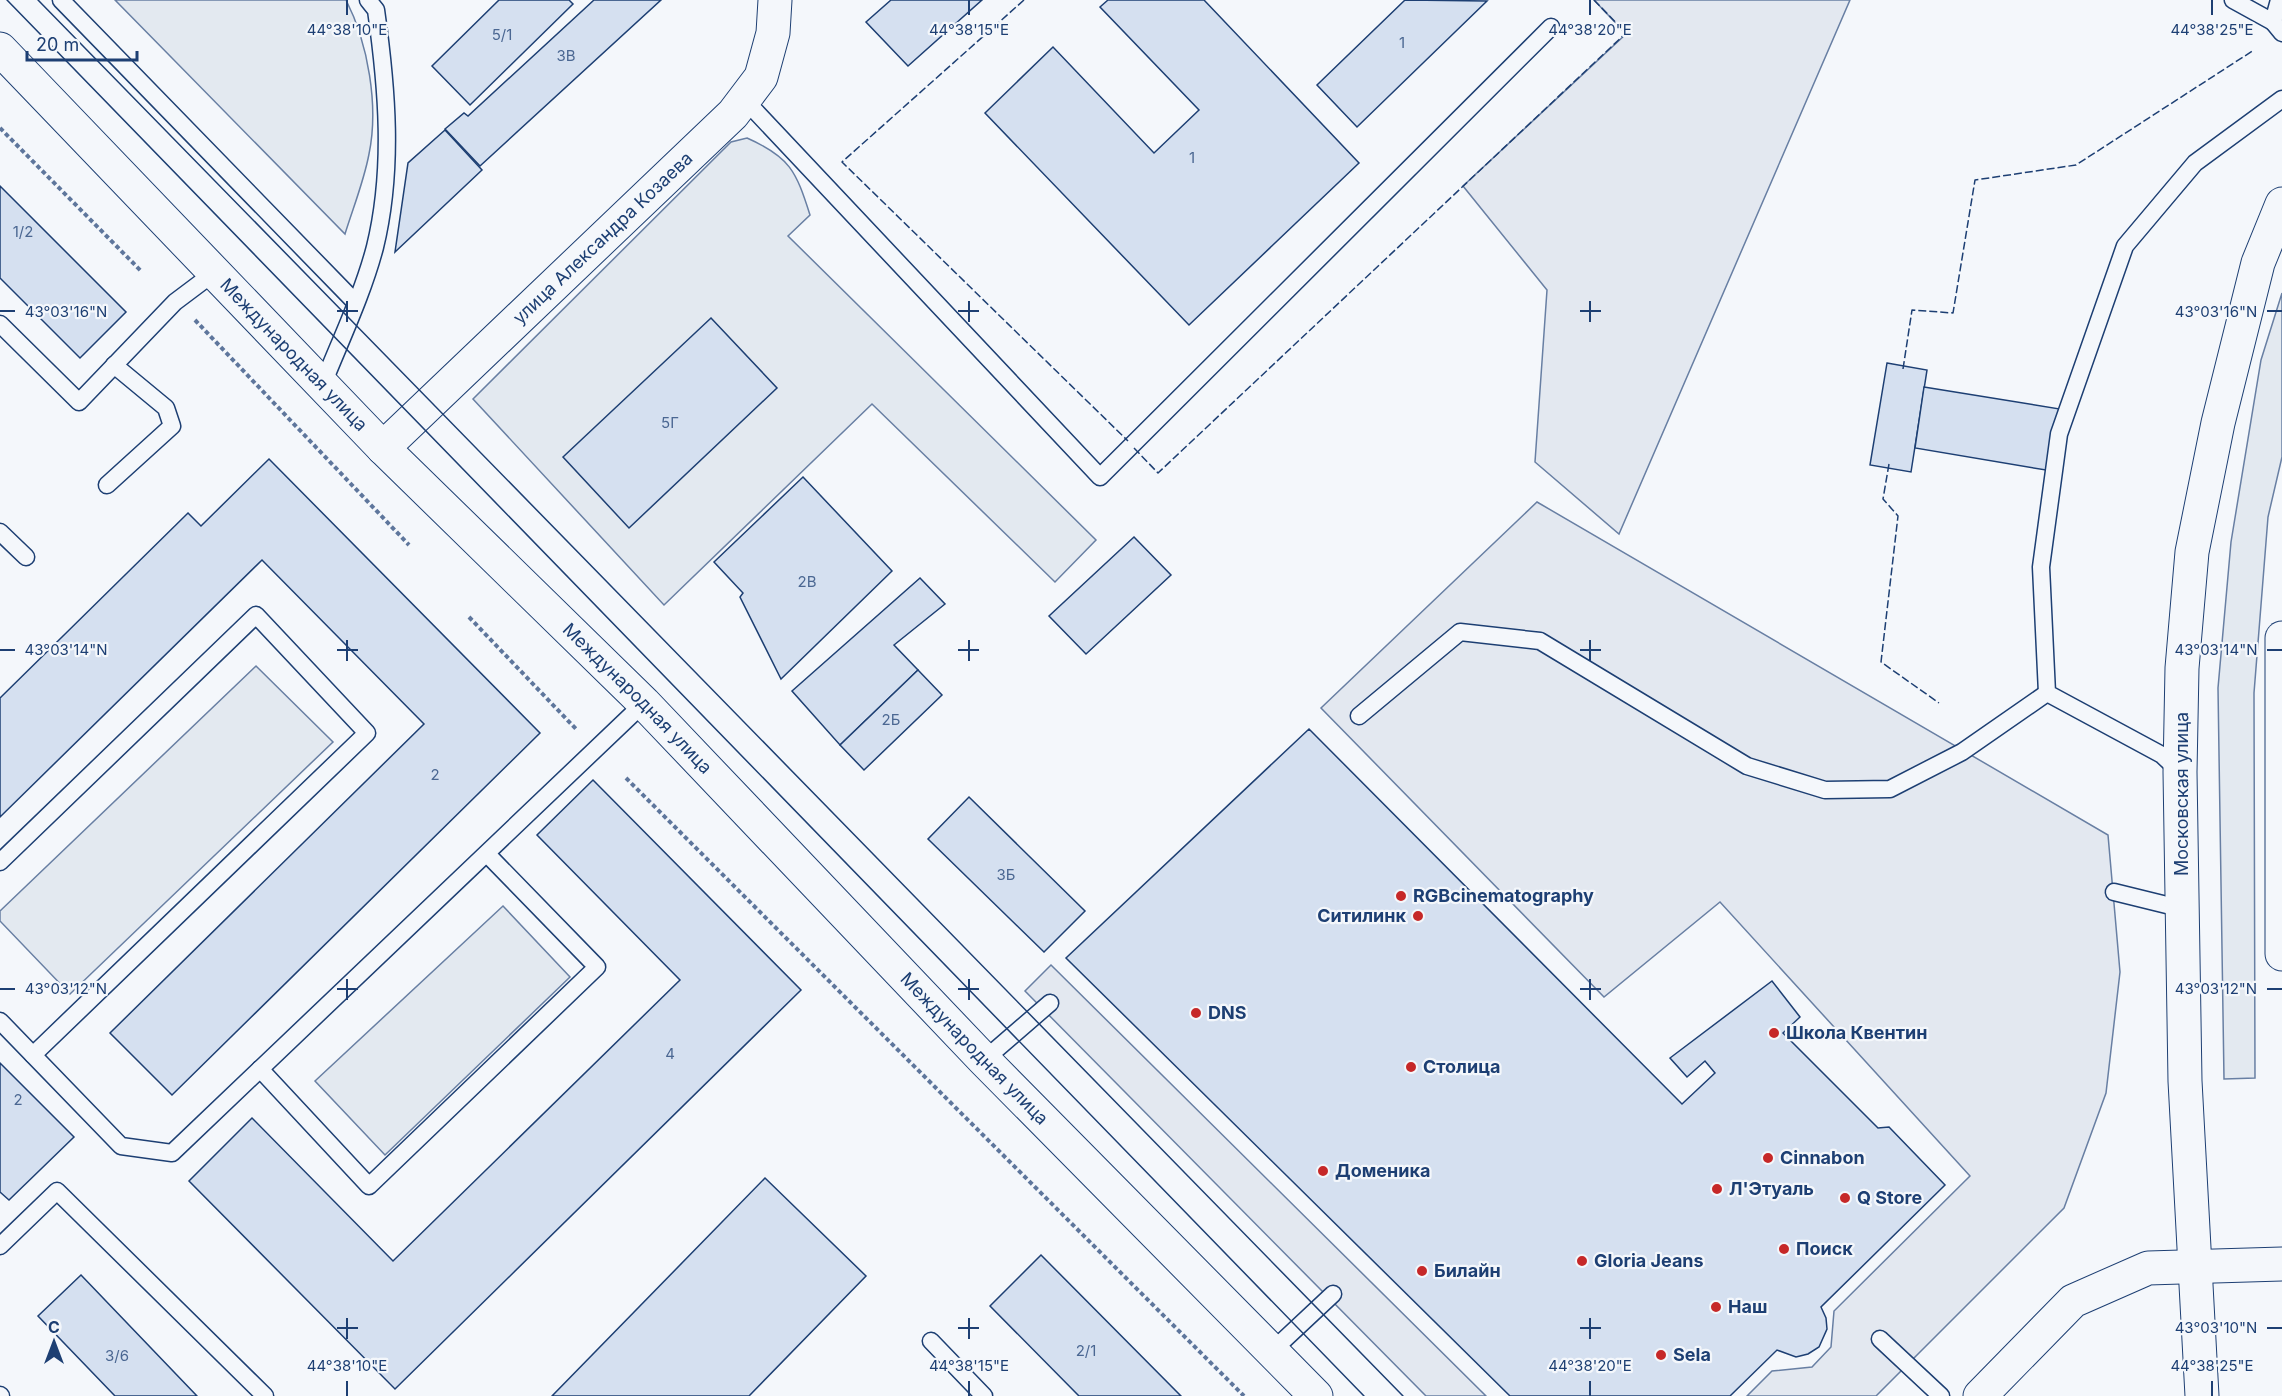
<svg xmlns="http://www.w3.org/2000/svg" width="2282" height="1396" font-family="Inter,sans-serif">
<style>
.green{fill:#e3e9f0;stroke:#687fa3;stroke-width:1.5}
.parking{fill:#e3e8f0;stroke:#687fa3;stroke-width:1.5}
.building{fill:#d5e0f0;stroke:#1d3f73;stroke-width:1.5}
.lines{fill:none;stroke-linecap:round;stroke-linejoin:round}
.service-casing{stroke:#1d3f73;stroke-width:19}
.minor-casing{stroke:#1d3f73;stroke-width:35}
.tertiary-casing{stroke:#1d3f73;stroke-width:35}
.trunk-casing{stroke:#1d3f73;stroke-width:35}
.path{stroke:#5e769c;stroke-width:4;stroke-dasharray:4.5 3;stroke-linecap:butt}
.service{stroke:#f4f7fb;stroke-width:16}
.minor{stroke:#f4f7fb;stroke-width:33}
.tertiary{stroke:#f4f7fb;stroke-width:33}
.trunk{stroke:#f4f7fb;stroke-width:33}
.tram{stroke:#1d3f73;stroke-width:1.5}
.fence{stroke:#1d3f73;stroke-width:1.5;stroke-dasharray:8 3;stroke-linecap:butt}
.ticks{fill:none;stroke:#1d3f73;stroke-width:2}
.poi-dot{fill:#c62828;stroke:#f4f7fb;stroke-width:2}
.labels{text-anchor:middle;stroke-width:4.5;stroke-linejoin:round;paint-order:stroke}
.number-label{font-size:15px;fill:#4b6792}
.street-label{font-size:18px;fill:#1d3f73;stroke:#f4f7fb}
.poi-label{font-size:18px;font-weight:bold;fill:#1d3f73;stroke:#f4f7fb;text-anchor:start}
.ticks-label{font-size:15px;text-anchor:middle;fill:#1d3f73;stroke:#f4f7fb;stroke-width:4.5;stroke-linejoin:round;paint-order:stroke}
</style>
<rect width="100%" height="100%" fill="#f4f7fb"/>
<g class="green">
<path d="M 115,0 L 346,0 C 368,43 379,106 369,154 C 364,181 353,208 345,234 Z"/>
<path d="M 747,138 C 790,157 796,171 810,215 L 788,236 L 1096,540 L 1055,582 L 872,404 L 664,605 L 473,399 L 731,142 Z"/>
<polygon points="2282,293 2282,457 2268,517 2254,693 2255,1078 2224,1079 2218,688 2231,542 2261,360"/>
<polygon points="256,666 333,742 70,994 0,921 0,911"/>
<polygon points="503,906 570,977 385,1155 315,1081"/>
</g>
<g class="parking">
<polygon points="1594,0 1850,0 1619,534 1535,462 1547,290 1463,186 1626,34"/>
<polygon points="1537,502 2108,835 2120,972 2106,1093 2064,1208 1876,1396 1747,1396 1772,1371 1812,1367 1831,1347 1834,1311 1970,1176 1720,902 1604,997 1321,708"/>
<polygon points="1051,965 1486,1396 1426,1396 1025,991"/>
</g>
<g class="building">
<polygon points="499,0 569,0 573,4 470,105 432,66"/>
<polygon points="594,0 661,0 480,166 445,129 464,113 468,116"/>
<polygon points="891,0 982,0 908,66 866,22"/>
<polygon points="1108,0 1204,0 1359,163 1189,325 985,113 1053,47 1154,153 1199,110 1100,7"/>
<polygon points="1405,0 1487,1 1357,127 1317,85"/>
<polygon points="445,130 482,170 395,252 408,163"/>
<polygon points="0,186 126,312 80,358 0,278"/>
<polygon points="711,318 777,388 629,528 563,457"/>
<polygon points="1887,363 1927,370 1911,472 1870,465"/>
<polygon points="1924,387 2060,409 2052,471 1915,448"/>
<polygon points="269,459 540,733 172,1095 110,1033 424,724 262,560 0,817 0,698 188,513 201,526"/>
<polygon points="803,477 892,571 781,679 740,597 743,593 714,562"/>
<polygon points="1134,537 1171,575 1086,654 1049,616"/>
<polygon points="920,578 945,604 894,645 918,670 840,745 792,691"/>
<polygon points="918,670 942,695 864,770 840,745"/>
<polygon points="1309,729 1682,1104 1715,1073 1705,1061 1687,1077 1670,1058 1772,981 1800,1017 1783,1033 1878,1128 1889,1127 1945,1185 1821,1307 1826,1318 1827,1329 1819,1347 1808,1354 1796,1357 1777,1350 1730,1396 1510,1396 1066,958"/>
<polygon points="593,780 801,990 395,1389 189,1181 252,1118 393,1261 680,980 537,835"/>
<polygon points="969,797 1085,911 1044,952 928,839"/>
<polygon points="0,1063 74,1137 9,1200 0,1192"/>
<polygon points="765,1178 866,1276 749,1396 552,1396"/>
<polygon points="1041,1255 1181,1396 1079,1396 990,1306"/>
<polygon points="81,1275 197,1396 115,1396 38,1316"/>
</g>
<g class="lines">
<g class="service-casing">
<g id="service">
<polyline points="61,0 355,302"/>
<polyline points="2233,0 2273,22"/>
<polyline points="2279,0 2273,22 2282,33"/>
<polyline points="744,99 1100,477 1551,27"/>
<polyline points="0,324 79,402 175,302 215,272"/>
<path d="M 323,384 C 341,339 363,293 375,247 C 394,169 387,88 376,10 L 368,0"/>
<polyline points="107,485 172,426 166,408 114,365"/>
<polyline points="0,532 26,557"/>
<polyline points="1359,716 1460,632 1540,641 1747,766 1825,790 1890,789 1962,752 2047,693"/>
<polyline points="2179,771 2162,755 2047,693 2041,567 2059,434 2125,246 2195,163 2282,99"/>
<polyline points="0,862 256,615 367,733 33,1055"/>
<polyline points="2114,892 2183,909"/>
<polyline points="0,1021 121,1146 172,1153 644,703"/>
<polyline points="984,1060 1050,1003"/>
<polyline points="260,1069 369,1186 597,967 487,854"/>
<polyline points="0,1246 57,1191 265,1396"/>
<polyline points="1880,1339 1941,1396"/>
<polyline points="931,1341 984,1396"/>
<polyline points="1271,1352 1333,1294"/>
<polyline points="0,1395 1,1396"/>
</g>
</g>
<g class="minor-casing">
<g id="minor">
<path id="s1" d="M 383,448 L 733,114 L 761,77 L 773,33 L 775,0"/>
</g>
</g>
<g class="tertiary-casing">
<g id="tertiary">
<path id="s2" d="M 0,49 L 383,448 L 644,703 L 984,1060 L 1316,1396"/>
<polyline points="1980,1396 2073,1301 2148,1268 2282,1264"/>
</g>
</g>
<g class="trunk-casing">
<g id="trunk">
<polyline points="2282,638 2282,954"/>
<polyline points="2202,1396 2185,1081 2180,772 2182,668 2192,552 2218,423 2258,263 2282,204"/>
</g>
</g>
<g class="path">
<polyline points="0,128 142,272"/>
<polyline points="195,320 409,545"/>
<polyline points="469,617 576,729"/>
<polyline points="626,778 1244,1396"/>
</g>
<use href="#service" class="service"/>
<use href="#minor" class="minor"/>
<use href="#tertiary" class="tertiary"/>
<use href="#trunk" class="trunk"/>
<g class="tram">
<polyline points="7,0 1364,1396"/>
<polyline points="38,0 1403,1396"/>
</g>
<g class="fence">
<polyline points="1024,0 842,162 1128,441"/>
<polyline points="1903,369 1912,310 1953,313 1975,180 2076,165 2254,50"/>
<polyline points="1134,448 1158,473 1626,33 1594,0"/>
<polyline points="1889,464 1883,499 1898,516 1881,662 1939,703"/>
</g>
</g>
<path class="ticks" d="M 347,0 L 347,15M 969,0 L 969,15M 1590,0 L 1590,15M 2212,0 L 2212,15M 347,301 L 347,322M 969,301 L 969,322M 1590,301 L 1590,322M 0,311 L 15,311M 337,311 L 358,311M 958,311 L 979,311M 1580,311 L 1601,311M 2267,311 L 2282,311M 347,640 L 347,661M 969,640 L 969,661M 1590,640 L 1590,661M 0,650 L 15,650M 337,650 L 358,650M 958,650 L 979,650M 1580,650 L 1601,650M 2267,650 L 2282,650M 347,979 L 347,1000M 969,979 L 969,1000M 1590,979 L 1590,1000M 0,989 L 15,989M 337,989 L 358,989M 958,989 L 979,989M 1580,989 L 1601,989M 2267,989 L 2282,989M 347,1318 L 347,1339M 969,1318 L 969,1339M 1590,1318 L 1590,1339M 337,1328 L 358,1328M 958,1328 L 979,1328M 1580,1328 L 1601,1328M 2267,1328 L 2282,1328M 347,1381 L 347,1396M 969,1381 L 969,1396M 1590,1381 L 1590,1396M 2212,1381 L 2212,1396"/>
<g class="poi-dot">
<circle cx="1401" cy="896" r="6"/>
<circle cx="1418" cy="916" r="6"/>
<circle cx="1196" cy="1013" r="6"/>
<circle cx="1774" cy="1033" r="6"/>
<circle cx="1411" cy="1067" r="6"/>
<circle cx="1768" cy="1158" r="6"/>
<circle cx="1323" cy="1171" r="6"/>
<circle cx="1717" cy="1189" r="6"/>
<circle cx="1845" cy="1198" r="6"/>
<circle cx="1784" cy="1249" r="6"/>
<circle cx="1582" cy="1261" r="6"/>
<circle cx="1422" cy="1271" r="6"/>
<circle cx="1716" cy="1307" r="6"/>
<circle cx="1661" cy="1355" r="6"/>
</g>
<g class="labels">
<g class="number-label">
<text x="502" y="40">5/1</text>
<text x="1402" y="48">1</text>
<text x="566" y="61">3В</text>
<text x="1192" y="163">1</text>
<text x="23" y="237">1/2</text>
<text x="670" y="428">5Г</text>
<text x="807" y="587">2В</text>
<text x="891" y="725">2Б</text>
<text x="435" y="780">2</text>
<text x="1006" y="880">3Б</text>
<text x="670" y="1059">4</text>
<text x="18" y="1105">2</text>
<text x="1086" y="1356">2/1</text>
<text x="117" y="1361">3/6</text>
</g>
<g class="street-label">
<text dy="6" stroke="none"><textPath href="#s1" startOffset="304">улица Александра Козаева</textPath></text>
<text dy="6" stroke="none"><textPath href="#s2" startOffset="424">Международная улица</textPath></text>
<text dy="6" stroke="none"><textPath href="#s2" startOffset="910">Международная улица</textPath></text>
<text transform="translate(2182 794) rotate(-90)" y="6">Московская улица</text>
<text dy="6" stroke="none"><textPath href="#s2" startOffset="1396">Международная улица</textPath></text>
</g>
<g class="poi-label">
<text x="1413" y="902">RGBcinematography</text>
<text x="1406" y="922" text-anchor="end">Ситилинк</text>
<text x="1208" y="1019">DNS</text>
<text x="1786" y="1039">Школа Квентин</text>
<text x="1423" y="1073">Столица</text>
<text x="1780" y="1164">Cinnabon</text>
<text x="1335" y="1177">Доменика</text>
<text x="1729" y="1195">Л'Этуаль</text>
<text x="1857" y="1204">Q Store</text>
<text x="1796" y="1255">Поиск</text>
<text x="1594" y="1267">Gloria Jeans</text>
<text x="1434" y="1277">Билайн</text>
<text x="1728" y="1313">Наш</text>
<text x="1673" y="1361">Sela</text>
</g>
</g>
<g class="ticks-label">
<text x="347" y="35">44°38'10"E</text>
<text x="969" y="35">44°38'15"E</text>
<text x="1590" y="35">44°38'20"E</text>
<text x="2212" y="35">44°38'25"E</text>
<text x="66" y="317">43°03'16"N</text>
<text x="2216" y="317">43°03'16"N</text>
<text x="66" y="655">43°03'14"N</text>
<text x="2216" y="655">43°03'14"N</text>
<text x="66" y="994">43°03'12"N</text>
<text x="2216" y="994">43°03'12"N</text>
<text x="2216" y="1333">43°03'10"N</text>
<text x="347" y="1371">44°38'10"E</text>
<text x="969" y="1371">44°38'15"E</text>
<text x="1590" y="1371">44°38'20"E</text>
<text x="2212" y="1371">44°38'25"E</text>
</g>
<g transform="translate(54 1342)" stroke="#f4f7fb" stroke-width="4.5" paint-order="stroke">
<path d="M0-4.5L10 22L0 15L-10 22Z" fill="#1d3f73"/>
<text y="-9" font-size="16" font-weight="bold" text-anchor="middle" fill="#1d3f73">С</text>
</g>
<path d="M27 51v9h110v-9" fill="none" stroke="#1d3f73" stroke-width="3"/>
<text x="36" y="51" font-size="18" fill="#1d3f73" stroke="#f4f7fb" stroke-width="4.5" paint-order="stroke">20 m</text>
</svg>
